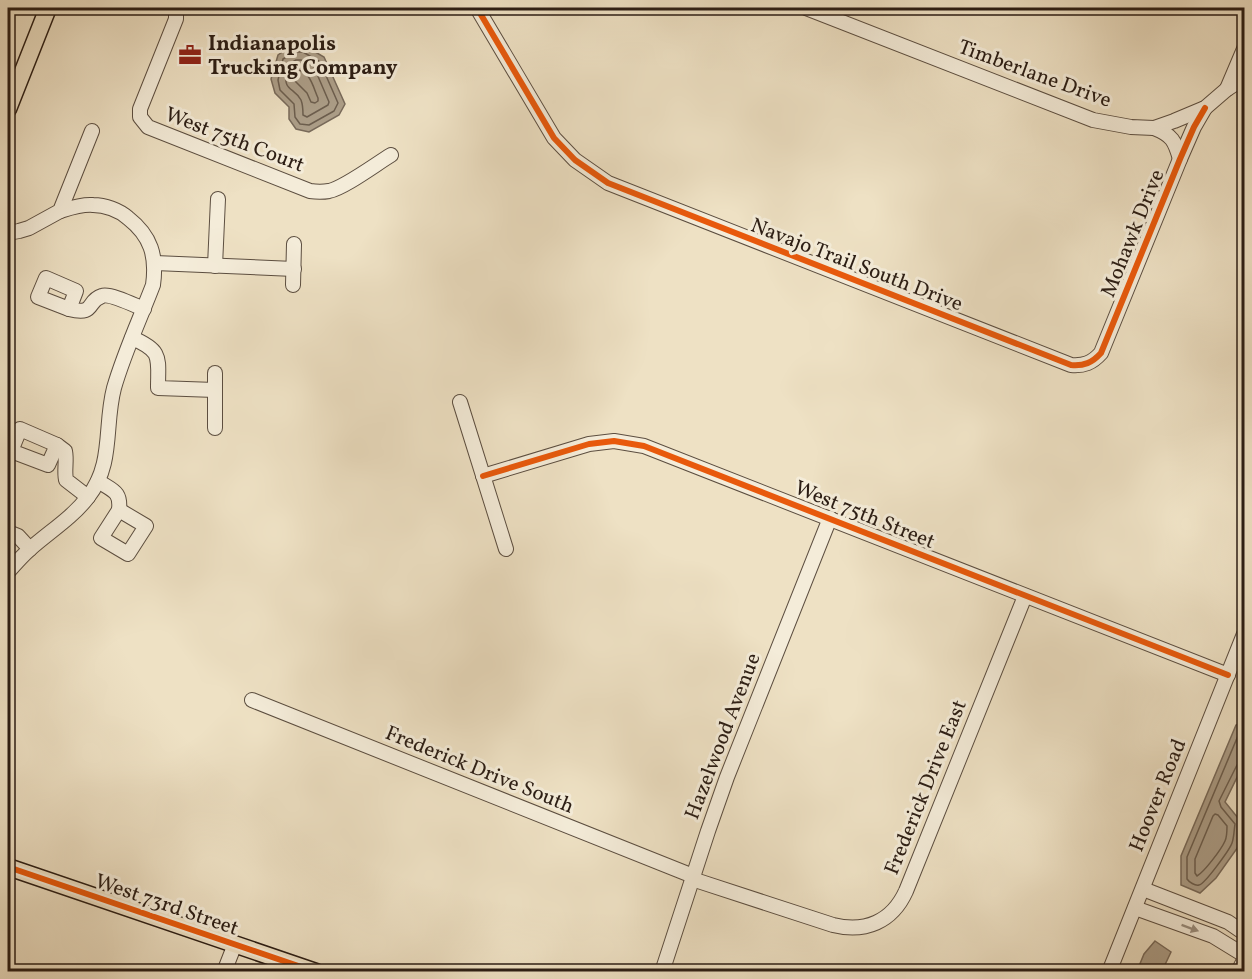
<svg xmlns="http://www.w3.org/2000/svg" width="1252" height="979" font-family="Vollkorn,serif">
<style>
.water{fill:#ac9e88;stroke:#786a5a;stroke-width:1.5}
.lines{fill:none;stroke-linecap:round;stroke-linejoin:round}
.shore{stroke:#6c5e4e;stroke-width:1.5}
.minor-casing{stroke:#5c4e40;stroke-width:16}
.major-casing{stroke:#2b1d14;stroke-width:19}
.minor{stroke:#f4ecd9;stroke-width:14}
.major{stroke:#eee1c4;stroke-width:16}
.cycleway-casing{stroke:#f4ecd9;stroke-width:10}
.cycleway{stroke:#e8590c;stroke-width:6}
.oneway{fill:#9a8f80}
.labels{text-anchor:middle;stroke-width:6;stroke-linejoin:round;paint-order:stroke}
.poi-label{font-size:21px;font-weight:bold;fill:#2b1d14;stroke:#f4ecd9;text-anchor:start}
.street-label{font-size:21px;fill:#2b1d14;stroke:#f4ecd9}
</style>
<rect width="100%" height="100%" fill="#eee1c4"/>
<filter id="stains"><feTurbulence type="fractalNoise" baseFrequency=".00333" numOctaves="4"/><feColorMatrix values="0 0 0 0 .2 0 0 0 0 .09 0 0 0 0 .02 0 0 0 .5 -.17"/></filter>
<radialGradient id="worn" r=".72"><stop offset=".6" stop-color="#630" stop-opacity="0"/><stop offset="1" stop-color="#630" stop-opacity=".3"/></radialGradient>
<g class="water">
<polygon points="293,45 305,46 324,57 345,104 339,115 309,132 296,129 289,119 289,107 275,93 271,79 278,55"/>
<polygon points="1244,721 1244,763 1225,802 1242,823 1238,847 1216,878 1200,893 1181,885 1181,856 1236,725"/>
<polygon points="1155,941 1171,952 1162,971 1137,971 1144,954"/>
</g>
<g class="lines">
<g class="shore">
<polygon points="295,52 303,52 320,62 338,103 334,111 309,125 300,124 295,117 294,104 280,90 278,80 283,59"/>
<path d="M 296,60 L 301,60 L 314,67 L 329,102 L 328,105 L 307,117 L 303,115 C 303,110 303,105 301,100 C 294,87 282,91 287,71 C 289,65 290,63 296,60 Z"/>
<path d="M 298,70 C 311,73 313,87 318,98 L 318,101 L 315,103 L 311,102 L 307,93 L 295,81 Z"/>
<path d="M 1244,728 L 1240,731 L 1187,857 L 1187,879 C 1189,882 1195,886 1199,885 C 1205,884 1230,849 1232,843 C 1234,838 1234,830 1235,824 L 1221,807 L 1219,801 L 1237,765 L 1240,762 L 1244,762"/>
<path d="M 1215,814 L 1218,815 L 1227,826 C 1227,831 1227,837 1225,841 C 1221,850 1204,872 1197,876 L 1195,873 L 1195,859 L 1213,816 Z"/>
</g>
<g class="minor-casing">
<g id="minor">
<path d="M 175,8 L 176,11 L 176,19 L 140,109 L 140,117 L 148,127 L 310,191 C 317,192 323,192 329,191 C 344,188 376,164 391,155"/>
<path d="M 477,8 L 554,138 L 575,160 L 608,183 L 1071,365 C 1084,366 1092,363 1101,353 L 1180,159 L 1194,127 L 1205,108"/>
<polyline points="806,8 1093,120 1131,127 1154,128 1174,121 1205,108 1227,89 1244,78"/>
<polyline points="1227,89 1244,49"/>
<path d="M 1154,128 C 1172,135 1175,141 1180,159"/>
<polyline points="8,233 19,231 29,228 60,211 92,131"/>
<polyline points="155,263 294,269"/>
<polyline points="215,266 218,199"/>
<polygon points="46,278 76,291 69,309 38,297"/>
<polyline points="293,285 294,244"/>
<path d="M 69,309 C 96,316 86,301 102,296 C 110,293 136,306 144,309"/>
<path d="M 132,338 C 163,351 158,358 158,388 L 215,390"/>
<polyline points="460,402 506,549"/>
<polyline points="215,428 215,373"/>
<polygon points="20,429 57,445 48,465 11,451"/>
<path d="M 57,445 L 65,451 C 67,461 64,470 66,480 L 88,497"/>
<polyline points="483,476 589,444 614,441 644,446 1228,675"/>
<path d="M 98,481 C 113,491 121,491 119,510"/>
<polygon points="119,510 146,526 128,554 101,538"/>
<polyline points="8,532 18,536 30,549"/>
<path d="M 8,572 C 15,564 22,556 30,549 C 49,532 72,518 88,497 C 114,464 104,426 114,388 C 124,353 140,319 153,285 C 157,256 151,236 128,218 C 119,210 105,205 93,205 C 82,204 70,208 60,211"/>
<polyline points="252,700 693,876"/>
<path d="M 692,879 L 833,925 C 865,933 892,922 906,891 L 1025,596"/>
<polyline points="1143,889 1228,922 1244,933"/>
<polyline points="1135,908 1213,936 1244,955"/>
<polyline points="224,972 235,944"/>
<polyline points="662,972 708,831 727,777 830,518"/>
<polyline points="1109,972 1244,634"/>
<polyline points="1238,972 1244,960"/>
</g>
</g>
<g class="major-casing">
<g id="major">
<polyline points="8,109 48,8"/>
<polyline points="8,867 316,972"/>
</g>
</g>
<use href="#minor" class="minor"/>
<use href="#major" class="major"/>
<g class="cycleway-casing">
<g id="cycleway">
<path d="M 477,8 L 554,138 L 575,160 L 608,183 L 1071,365 C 1084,366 1092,363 1101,353 L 1180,159 L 1194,127 L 1205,108"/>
<polyline points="483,476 589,444 614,441 644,446 1228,675"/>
<polyline points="8,867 316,972"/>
</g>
</g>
<use href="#cycleway" class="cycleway"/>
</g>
<defs><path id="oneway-solid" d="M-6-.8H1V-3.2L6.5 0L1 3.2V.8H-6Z" transform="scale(1.5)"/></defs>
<use class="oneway" href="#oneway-solid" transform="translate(1190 928) rotate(20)"/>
<defs>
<g id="office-bare" transform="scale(1.8)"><path d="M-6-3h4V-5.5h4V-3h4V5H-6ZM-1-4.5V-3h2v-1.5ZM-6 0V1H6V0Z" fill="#8f2418" stroke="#f4ecd9" stroke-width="2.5" paint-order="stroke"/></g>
</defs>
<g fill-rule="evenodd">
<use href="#office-bare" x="190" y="55"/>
</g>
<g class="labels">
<g class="poi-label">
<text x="208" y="50">Indianapolis<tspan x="208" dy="24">Trucking Company</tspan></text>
</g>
<g class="street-label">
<text transform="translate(1035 73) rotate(20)" y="7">Timberlane Drive</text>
<text transform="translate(235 139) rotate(21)" y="7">West 75th Court</text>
<text transform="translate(1132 233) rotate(-68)" y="7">Mohawk Drive</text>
<text transform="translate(857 264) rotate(21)" y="7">Navajo Trail South Drive</text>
<text transform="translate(865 514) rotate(22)" y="7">West 75th Street</text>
<text transform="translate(722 736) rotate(-69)" y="7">Hazelwood Avenue</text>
<text transform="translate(480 769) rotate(22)" y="7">Frederick Drive South</text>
<text transform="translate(925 787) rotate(-68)" y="7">Frederick Drive East</text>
<text transform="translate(1157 795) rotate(-68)" y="7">Hoover Road</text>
<text transform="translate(167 904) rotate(19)" y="7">West 73rd Street</text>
</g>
</g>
<rect width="1252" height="979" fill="none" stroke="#eee1c4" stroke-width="30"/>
<rect x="9" y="9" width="1234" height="961" fill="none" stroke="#2b1d14" stroke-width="3"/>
<rect x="15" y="15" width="1222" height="949" fill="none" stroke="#2b1d14" stroke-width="1.5"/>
<rect width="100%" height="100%" filter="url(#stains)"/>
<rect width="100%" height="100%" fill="url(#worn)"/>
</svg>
